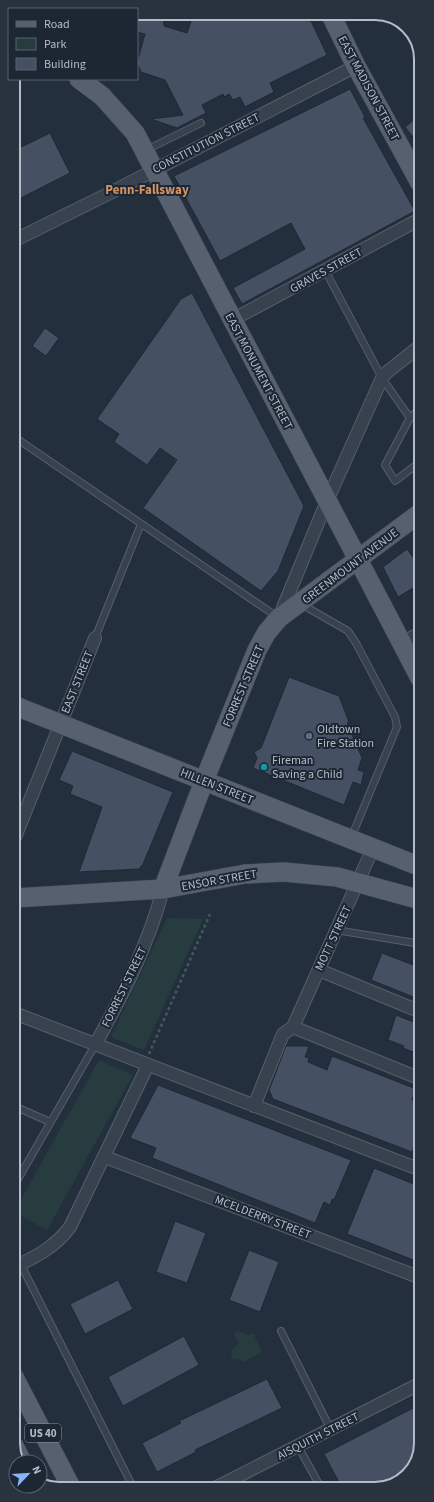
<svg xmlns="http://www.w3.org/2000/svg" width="434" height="1502" font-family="'Source Sans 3',sans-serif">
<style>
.green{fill:#263c3f}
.building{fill:#455162;stroke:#1f2835}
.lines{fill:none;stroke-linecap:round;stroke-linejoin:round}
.lane-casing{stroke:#565f6c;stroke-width:8}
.street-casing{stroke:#565f6c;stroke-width:14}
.primary-casing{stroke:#414a57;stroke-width:20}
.path{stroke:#44595c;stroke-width:2.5;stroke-dasharray:3 3;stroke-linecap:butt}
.lane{stroke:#38414e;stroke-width:6}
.street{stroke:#38414e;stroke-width:12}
.primary{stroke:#56606e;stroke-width:19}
.service-dot{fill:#5c6f8a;stroke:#1d2633;stroke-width:1.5}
.culture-dot{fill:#0f9aa8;stroke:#1d2633;stroke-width:1.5}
.labels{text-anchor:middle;stroke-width:4;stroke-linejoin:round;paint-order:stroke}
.shield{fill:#1d2633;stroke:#878f9c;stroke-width:1}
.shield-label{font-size:11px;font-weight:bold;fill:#b4bcc9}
.street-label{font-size:12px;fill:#b4bcc9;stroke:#1d2633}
.poi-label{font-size:12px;fill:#b4bcc9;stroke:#1d2633;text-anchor:start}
.neighbourhood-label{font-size:13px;font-weight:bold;fill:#d59563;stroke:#1d2633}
.rim{fill:none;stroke:#b4bcc9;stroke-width:2}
</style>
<rect width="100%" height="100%" fill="#242f3e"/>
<g class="green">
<polygon points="167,918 203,919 144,1050 111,1037"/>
<polygon points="99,1060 133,1075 47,1230 14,1212"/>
<polygon points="236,1331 249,1335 253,1333 262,1352 244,1362 241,1360 232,1359 231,1351 239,1343 234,1336"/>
</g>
<g class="building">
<polygon points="140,13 163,13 164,26 187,33 194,13 296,13 293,20 311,21 327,55 270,83 274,92 245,107 240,97 233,100 229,94 224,97 223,94 202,105 206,113 177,128 151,119 183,115 165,80 141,72 137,63 145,34 137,32 137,21"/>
<polygon points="350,89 365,117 363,118 415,211 242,304 233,288 305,249 291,223 220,261 174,176"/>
<polygon points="420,115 420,146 405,127"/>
<polygon points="50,133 70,173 13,202 13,151"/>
<polygon points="192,293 304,506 278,571 261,591 143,508 177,460 160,448 147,465 114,442 119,434 97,419 181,299"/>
<polygon points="45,328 59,338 46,356 32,346"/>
<polygon points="407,549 420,567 420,584 398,597 383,567"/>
<polygon points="289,677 339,696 349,722 347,723 362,758 358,770 364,772 361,785 353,782 344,805 253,768 257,758 254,752 261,748"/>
<polygon points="72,751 173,792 143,864 139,869 79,872 102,807 70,794 73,786 59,780"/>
<polygon points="382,953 421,968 421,1000 371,980"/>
<polygon points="396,1015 421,1025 421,1055 403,1048 404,1046 388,1040"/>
<polygon points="286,1046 309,1046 305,1057 309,1058 308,1062 327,1070 332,1056 416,1089 412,1100 421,1103 421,1127 412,1152 273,1099 269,1090"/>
<polygon points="158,1085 351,1160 334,1200 332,1199 330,1205 324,1202 315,1223 152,1158 156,1148 130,1138"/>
<polygon points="374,1168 421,1187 421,1263 347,1234"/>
<polygon points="175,1221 206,1233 187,1283 156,1272"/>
<polygon points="249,1250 279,1262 260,1312 229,1300"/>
<polygon points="118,1280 133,1309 85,1334 70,1304"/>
<polygon points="184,1336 199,1365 123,1406 108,1377"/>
<polygon points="267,1379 282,1408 195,1450 196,1452 157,1472 142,1443 181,1423 179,1421"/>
<polygon points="421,1404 421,1443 412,1470 389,1481 390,1484 384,1488 342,1488 324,1454"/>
</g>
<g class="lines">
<g class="lane-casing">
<g id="lane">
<polyline points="146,150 201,123"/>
<polyline points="325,270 382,378 410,418"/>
<polyline points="420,408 410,418 385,465 395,481 420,462"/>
<polyline points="13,436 276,616"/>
<polyline points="301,604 348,631 356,643 395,717 397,727 351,838"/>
<polyline points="95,638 141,524"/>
<polyline points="336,930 421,944"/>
<polyline points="14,1106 50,1122"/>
<polyline points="14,1186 95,1045"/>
<polyline points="14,1251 134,1489"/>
<polyline points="281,1331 331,1430"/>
<polyline points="298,1446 321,1488"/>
</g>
</g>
<g class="street-casing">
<g id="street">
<polyline points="13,241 114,191 356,66"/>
<polyline points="232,320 420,219"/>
<polyline points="280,615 327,501 382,378 386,373 420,346"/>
<polyline points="402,643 415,636 420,636"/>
<polyline points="14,840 95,638"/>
<polyline points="319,970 421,1012"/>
<polyline points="14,1013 421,1170"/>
<polyline points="293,1027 421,1079"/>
<path d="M 95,1045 C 122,996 149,944 163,889"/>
<polyline points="254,1106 283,1034 293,1027 373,848"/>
<polyline points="105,1157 421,1278"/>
<path d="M 14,1267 C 36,1257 55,1247 70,1227 L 148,1065"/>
<polyline points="215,1488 421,1383"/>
</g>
</g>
<g class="primary-casing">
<g id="primary">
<polyline points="330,13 356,66 420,183"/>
<polyline points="79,79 102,96 135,133 420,678"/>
<polyline points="13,705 421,867"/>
<polyline points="163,889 204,781 257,650 267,632 279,618 420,513"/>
<polyline points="14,898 163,889 245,874 284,872 337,877 421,900"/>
<polyline points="14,1377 72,1489"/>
<polyline points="14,1446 22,1462"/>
</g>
</g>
<polyline class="path" points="149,1054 210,914"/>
<use href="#lane" class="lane"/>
<use href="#street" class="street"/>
<use href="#primary" class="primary"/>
</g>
<circle class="service-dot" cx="309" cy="736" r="4"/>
<circle class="culture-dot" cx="264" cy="767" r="4"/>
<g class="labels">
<rect class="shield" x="25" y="1424" width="36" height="18" rx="3"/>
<g class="shield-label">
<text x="43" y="1437">US 40</text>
</g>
<g class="street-label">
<text transform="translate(369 88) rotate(62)" y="4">EAST MADISON STREET</text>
<text transform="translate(206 143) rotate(-27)" y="4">CONSTITUTION STREET</text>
<text transform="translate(326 270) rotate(-29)" y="4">GRAVES STREET</text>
<text transform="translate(259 371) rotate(62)" y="4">EAST MONUMENT STREET</text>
<text transform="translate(350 566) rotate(-37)" y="4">GREENMOUNT AVENUE</text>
<text transform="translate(77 682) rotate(-68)" y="4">EAST STREET</text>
<text transform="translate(243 686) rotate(-67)" y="4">FORREST STREET</text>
<text transform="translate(217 786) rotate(22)" y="4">HILLEN STREET</text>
<text transform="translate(219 880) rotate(-10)" y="4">ENSOR STREET</text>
<text transform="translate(333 938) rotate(-65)" y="4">MOTT STREET</text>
<text transform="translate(124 987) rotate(-64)" y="4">FORREST STREET</text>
<text transform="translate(263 1217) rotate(21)" y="4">MCELDERRY STREET</text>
<text transform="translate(318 1436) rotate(-27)" y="4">AISQUITH STREET</text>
</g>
<g class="poi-label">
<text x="317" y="733">Oldtown<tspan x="317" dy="14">Fire Station</tspan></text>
<text x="272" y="764">Fireman<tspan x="272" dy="14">Saving a Child</tspan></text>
</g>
<g class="neighbourhood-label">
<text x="147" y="194">Penn-Fallsway</text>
</g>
</g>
<path d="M0 0H434V1502H0ZM59 20H375A39 39 0 0 1 414 59V1443A39 39 0 0 1 375 1482H59A39 39 0 0 1 20 1443V59A39 39 0 0 1 59 20Z" fill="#29323f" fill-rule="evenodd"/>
<path class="rim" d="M59 20H375A39 39 0 0 1 414 59V1443A39 39 0 0 1 375 1482H59A39 39 0 0 1 20 1443V59A39 39 0 0 1 59 20Z"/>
<rect x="8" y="8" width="130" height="72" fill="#1d2633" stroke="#59626f"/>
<rect x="16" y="21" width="20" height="6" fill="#56606e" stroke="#59626f"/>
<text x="44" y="28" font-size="12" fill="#b4bcc9">Road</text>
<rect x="16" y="38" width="20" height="12" fill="#263c3f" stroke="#59626f"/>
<text x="44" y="48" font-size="12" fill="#b4bcc9">Park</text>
<rect x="16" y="58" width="20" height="12" fill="#455162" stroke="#59626f"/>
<text x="44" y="68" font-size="12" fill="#b4bcc9">Building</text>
<g transform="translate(28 1474) rotate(65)"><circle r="19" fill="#1d2633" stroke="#59626f"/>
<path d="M0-3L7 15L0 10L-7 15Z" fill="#8ab4f8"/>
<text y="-6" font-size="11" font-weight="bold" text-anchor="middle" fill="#b4bcc9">N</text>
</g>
</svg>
